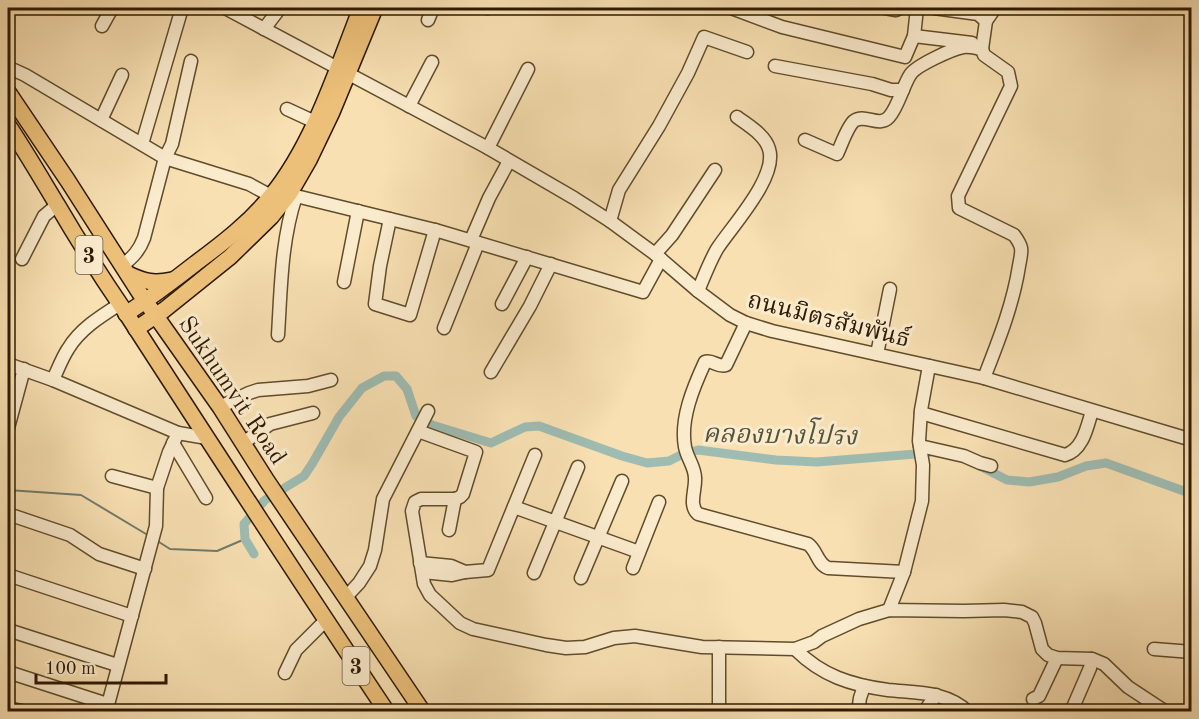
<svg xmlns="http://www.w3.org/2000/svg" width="1199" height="719" font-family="'Old Standard TT','Noto Serif Thai',serif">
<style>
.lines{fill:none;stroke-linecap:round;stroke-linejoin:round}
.stream{stroke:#717b6b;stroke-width:2}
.canal{stroke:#9ebcb2;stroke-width:9}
.minor-casing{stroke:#604c2c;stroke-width:15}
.major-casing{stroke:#2e1a00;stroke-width:18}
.minor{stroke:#faebcd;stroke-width:12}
.major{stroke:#ecc079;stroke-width:15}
.labels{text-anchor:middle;stroke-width:6;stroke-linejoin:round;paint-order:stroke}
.shield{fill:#faebcd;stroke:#6b593e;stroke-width:1.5}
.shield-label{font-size:22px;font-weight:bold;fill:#2e1a00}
.street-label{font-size:24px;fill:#2e1a00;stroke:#faebcd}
.water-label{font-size:26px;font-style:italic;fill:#55533e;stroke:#faebcd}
</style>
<rect width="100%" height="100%" fill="#f8e0b2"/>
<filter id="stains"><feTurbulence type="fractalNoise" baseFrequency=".00333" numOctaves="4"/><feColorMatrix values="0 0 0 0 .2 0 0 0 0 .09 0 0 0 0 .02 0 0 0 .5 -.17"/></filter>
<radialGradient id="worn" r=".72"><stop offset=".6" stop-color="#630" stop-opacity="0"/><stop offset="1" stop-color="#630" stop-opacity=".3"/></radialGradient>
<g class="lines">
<g class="stream">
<polyline points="8,490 81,495 146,534"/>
<polyline points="159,542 170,549 217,551 245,539"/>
</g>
<g class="canal">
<polyline points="980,466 1007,480 1029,482 1058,477 1086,466 1106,463 1192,494"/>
<polyline points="254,554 245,539 244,524 265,500 304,476 312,464 339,417 362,388 384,376 396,376 407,389 416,416 432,425 491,443 525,427 539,426 622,456 647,463 669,461 683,454 698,450 776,460 817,462 928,453"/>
</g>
<g class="minor-casing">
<g id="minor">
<polyline points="225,8 488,148 574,198 610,221 655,254 698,291 730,315 746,323 772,331 984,378 1192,440"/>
<polyline points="487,8 488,8"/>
<polyline points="731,8 782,27 905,57 914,36 917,8"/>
<polyline points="885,8 896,10 900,8"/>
<polyline points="934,8 978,14 986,21"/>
<polyline points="428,20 433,8"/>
<polyline points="102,26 112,8"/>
<polyline points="264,29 280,8"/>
<polyline points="914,36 972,43"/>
<path d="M 982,49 L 984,55 L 1008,72 L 1011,86 L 958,196 L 959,208 L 1014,235 C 1017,239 1020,243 1021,248 C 1022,253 1020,260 1019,266 C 1013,305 998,342 984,378"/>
<polyline points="982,49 986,21 995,8"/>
<polyline points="775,66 872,84 891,90 903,90"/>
<polyline points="8,70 14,70 25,75 165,158 249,184 271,196"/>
<polyline points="409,106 432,62"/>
<polyline points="287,109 315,122"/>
<polyline points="101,120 122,75"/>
<path d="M 805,140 L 837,154 C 841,146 847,127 854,121 C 865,113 879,128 889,117 C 898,107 903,86 910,75 C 915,66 952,49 963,47 C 968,46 976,48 982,49"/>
<polyline points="142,144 182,8"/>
<polyline points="488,148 528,69"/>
<polyline points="290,193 296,196 435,230 643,292 661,259"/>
<polyline points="390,219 380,266 375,304 410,315 435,230"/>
<polyline points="610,221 619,190 659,126 688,73 704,37 747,52"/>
<polyline points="471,240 489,198 509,161"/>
<polyline points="655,254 672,235 715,170"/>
<polyline points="22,259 44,216 57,205"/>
<path d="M 123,265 C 133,257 139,251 144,238 L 165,158 L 172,144 L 191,61"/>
<polyline points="344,282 358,211"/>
<path d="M 698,291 C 704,277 709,263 717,249 C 732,226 778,177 769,149 C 765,135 749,126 737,117"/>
<polyline points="502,304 527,257"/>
<path d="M 746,323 L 726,365 C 718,368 712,359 705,362 C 693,388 680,419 685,447 C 687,458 695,467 695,478 C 696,490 688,505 698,514 L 808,544 C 817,550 817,564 828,568 L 904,572"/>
<polyline points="444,328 478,243"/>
<path d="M 278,335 C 281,288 281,241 296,196"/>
<polyline points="877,354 890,289"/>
<polyline points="8,364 53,380 178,433 207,438"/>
<polyline points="491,372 530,306 551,264"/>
<path d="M 53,380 C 58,369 62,358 68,349 C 80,329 101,316 120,304"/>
<polyline points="220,407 249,393 258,390 308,386 331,380"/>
<path d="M 921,413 L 1065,455 C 1083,450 1087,427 1092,411"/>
<polyline points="8,428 24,369"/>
<polyline points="418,431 476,452 463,494 460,497 455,499 421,499 415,502 412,511 424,584 430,595 444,608 460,623 473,629 546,645 566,648 585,647 614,638 635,636 702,647 795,649 814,642 822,636 859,619 889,610 964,611 1004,610 1022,612 1032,617 1035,623 1042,649 1048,655 1057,658 1092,659 1104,664 1128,687 1166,712"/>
<polyline points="173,443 206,498"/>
<polyline points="243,443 270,424 313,413"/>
<polyline points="920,446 964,456 980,463 991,466"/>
<polyline points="112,476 157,488"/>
<polyline points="514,507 639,552"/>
<polyline points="8,514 70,535 99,554 145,569"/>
<polyline points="449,530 455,499"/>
<polyline points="420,563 451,566 465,572"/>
<polyline points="633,568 659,502"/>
<polyline points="423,572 452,575 465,572 488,570 535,455"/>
<polyline points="534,573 578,467"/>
<polyline points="8,575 132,616"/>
<polyline points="581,578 622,481"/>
<polyline points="346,597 359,583 370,566 375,550 383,499 428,411"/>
<polyline points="889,610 904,572 922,501 923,465 919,441 921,410 929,366"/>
<polyline points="8,630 117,665"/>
<path d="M 795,649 C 822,676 851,685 888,690 C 916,693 946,691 968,712"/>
<polyline points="1154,649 1192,652"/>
<polyline points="8,672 107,704"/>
<polyline points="285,673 296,650 326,620"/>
<polyline points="1033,699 1039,696 1057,658"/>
<polyline points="8,708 26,712"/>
<polyline points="106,712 156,526 157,488 169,452 178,433"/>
<polyline points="719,712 719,647"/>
<polyline points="858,712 860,698 864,686"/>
<polyline points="924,712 936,695"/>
<polyline points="1071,712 1090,668 1092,659"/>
<polyline points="1189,712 1192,706"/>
</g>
</g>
<g class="major-casing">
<g id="major">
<polyline points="8,92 68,181 139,292 220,407 267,481 423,712"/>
<path d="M 8,125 C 26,152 41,178 58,206 C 79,242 102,278 126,313 C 212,446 299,580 387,712"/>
<path d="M 128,274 C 145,282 154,284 172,280"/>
<path d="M 126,314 C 150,298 173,281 196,263 C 223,243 250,222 271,196 C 313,145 337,69 361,8"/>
<polyline points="136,329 164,310 230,257 271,217 290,193 309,160 332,112 375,8"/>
</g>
</g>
<use href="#minor" class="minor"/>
<use href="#major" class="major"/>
</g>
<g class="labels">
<g class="shield">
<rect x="75.5" y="236" width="27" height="38" rx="4.5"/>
<rect x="342.5" y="647" width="27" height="38" rx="4.5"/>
</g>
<g class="shield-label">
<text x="89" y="263">3</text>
<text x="356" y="674">3</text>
</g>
<g class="street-label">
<text transform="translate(829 319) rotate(14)" y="8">ถนนมิตรสัมพันธ์</text>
<text transform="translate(233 390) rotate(56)" y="8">Sukhumvit Road</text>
</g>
<g class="water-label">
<text transform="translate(780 434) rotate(1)" y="9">คลองบางโปรง</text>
</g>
</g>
<rect width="1199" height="719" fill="none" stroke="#f8e0b2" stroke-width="30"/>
<rect x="9" y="9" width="1181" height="701" fill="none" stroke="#2e1a00" stroke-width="3"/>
<rect x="15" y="15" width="1169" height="689" fill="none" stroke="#2e1a00" stroke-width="1.5"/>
<path d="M36 674v9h130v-9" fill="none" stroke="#2e1a00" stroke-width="3"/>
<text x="45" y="674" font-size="18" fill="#2e1a00" stroke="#faebcd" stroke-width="4.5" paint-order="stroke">100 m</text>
<rect width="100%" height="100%" filter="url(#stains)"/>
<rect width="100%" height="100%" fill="url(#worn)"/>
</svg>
